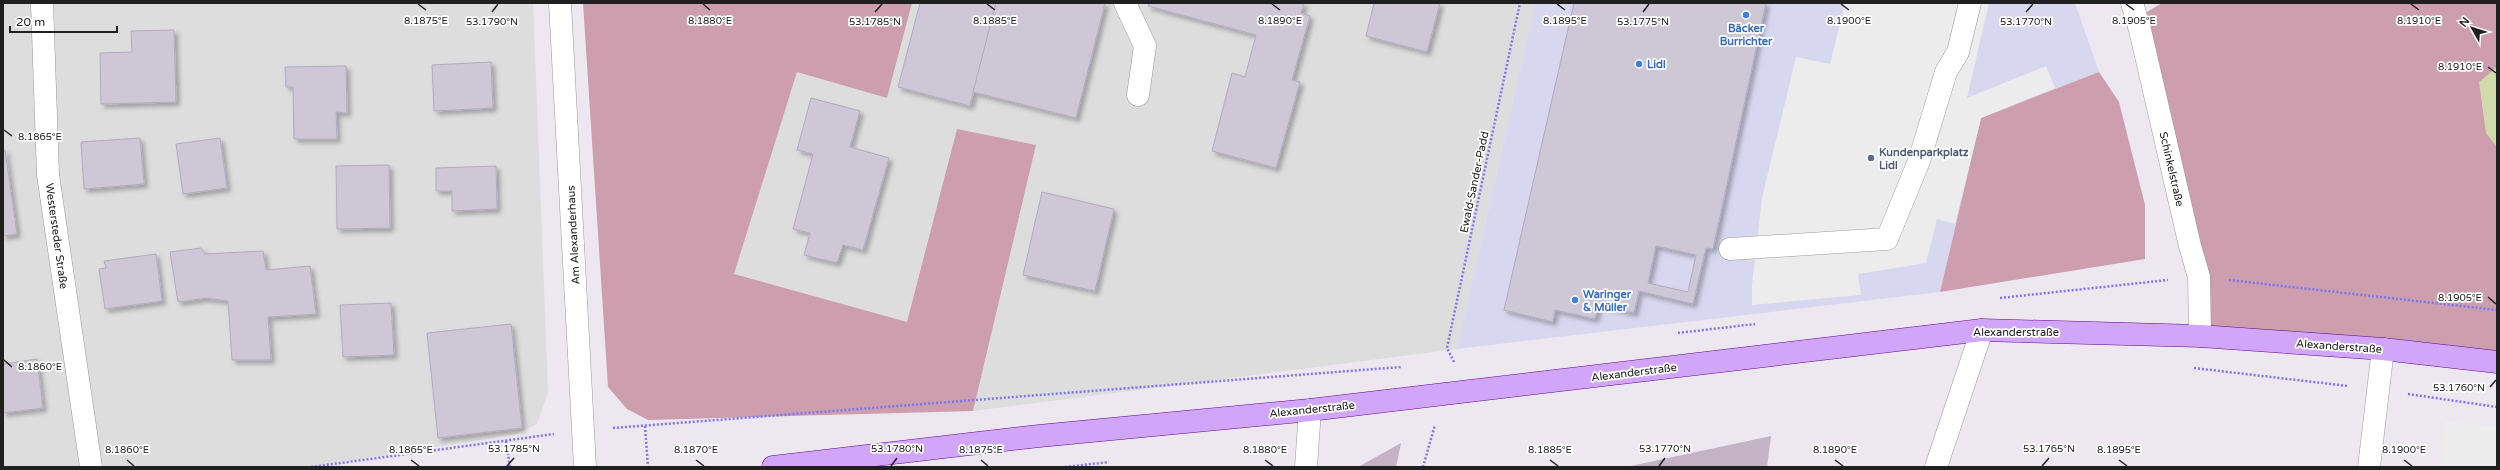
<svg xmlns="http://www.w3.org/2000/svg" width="2500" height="470" font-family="'Varela Round',sans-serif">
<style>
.residential{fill:#ddddde}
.commercial{fill:#d7d7ef}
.construction{fill:#c4b3c4}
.forest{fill:#cd9ead}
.parking{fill:#ececec}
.water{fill:#d1dbaa}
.building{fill:#cdc7d6;stroke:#b3aac1;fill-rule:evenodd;filter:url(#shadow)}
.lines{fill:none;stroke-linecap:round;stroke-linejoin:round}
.minor-casing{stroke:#9a9a9a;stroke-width:23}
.major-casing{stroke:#610893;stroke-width:23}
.path{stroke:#7e75f2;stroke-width:2.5;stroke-dasharray:2 2;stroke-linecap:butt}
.minor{stroke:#fff;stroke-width:22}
.major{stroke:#d1a5f7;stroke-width:22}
.ticks{fill:none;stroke:#202020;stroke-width:1.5}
.shop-dot{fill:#3f7fe0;stroke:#fff;stroke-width:1.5}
.service-dot{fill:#5c6f8a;stroke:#fff;stroke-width:1.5}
.labels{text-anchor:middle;stroke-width:3.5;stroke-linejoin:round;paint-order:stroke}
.shop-label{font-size:11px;font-weight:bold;fill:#366cbe;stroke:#fff;text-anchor:start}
.service-label{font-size:11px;font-weight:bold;fill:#4e5e75;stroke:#fff;text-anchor:start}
.street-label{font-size:11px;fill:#202020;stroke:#fff}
.ticks-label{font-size:10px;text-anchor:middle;fill:#202020;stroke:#fff;stroke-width:3.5;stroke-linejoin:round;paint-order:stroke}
</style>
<defs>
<filter id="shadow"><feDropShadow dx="3.5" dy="3.5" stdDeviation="2" flood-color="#0004"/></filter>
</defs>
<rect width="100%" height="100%" fill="#ede7f0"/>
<g class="residential">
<polygon points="3,3 533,3 548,392 537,424 514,435 309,467 3,467"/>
<polygon points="912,3 1535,3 1457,349 973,411 1036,145 957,129 908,323 734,274 797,72 887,98"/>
</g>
<polygon class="commercial" points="1535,3 2075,3 2099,72 1981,118 1940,292 1457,349"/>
<g class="construction">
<polygon points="1771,436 1767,467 1626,467"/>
<polygon points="1401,443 1396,467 1358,467"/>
</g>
<g class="forest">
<polygon points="583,3 912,3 887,98 797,72 734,274 907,322 957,129 1036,145 973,411 648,420 627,409 608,387"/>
<polygon points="2162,3 2497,3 2497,361 2200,336 2137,18"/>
<polygon points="2099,72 2119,102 2145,205 2145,259 1940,292 1981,118"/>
</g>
<g class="parking">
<polygon points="1845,3 1989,3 1967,98 2046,66 2055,88 1981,118 1955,224 1937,219 1926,263 1858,274 1861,295 1752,305 1752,284 1762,198 1796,57 1830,64"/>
<polygon points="2445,421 2497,427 2497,467 2440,467"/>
</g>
<polygon class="water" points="2497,67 2497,147 2486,133 2479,82"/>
<g class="building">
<polygon points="920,3 996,3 970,106 898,87"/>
<polygon points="996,3 1105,3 1076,118 973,92"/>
<polygon points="1149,3 1304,3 1301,13 1310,16 1292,80 1300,82 1276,168 1212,151 1232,73 1245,77 1256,35 1148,6"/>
<polygon points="1374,3 1440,3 1427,52 1366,36"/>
<path d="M 1574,3 L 1766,3 L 1713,249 L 1706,248 L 1693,304 L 1639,291 L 1634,313 L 1599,305 L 1595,319 L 1555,310 L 1553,322 L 1504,310 ZM 1656,246 L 1696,255 L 1688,292 L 1648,283 Z"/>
<polygon points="174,30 176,102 101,104 100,53 132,52 131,31"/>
<polygon points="491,62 493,108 434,111 432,65"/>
<polygon points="346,66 347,113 336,112 337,139 294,139 293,87 286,87 285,67"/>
<polygon points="811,98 860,111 850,147 889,158 863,250 843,245 837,263 804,255 810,233 793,229 813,154 797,150"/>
<polygon points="140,138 144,184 84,189 81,142"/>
<polygon points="220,138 227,188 183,194 176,144"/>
<polygon points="3,150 5,150 17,234 3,236"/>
<polygon points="389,165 390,228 337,229 336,166"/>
<polygon points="496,166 497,209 452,211 452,191 436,191 436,168"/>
<polygon points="1042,192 1114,209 1095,291 1023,275"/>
<polygon points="201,248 205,254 263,251 266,270 310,266 316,314 268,317 271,360 232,360 228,301 206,298 178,302 170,252"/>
<polygon points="156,254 162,301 105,309 99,269 106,268 104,261"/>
<polygon points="391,303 394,355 343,357 340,305"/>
<polygon points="511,324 522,428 438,438 427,333"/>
<polygon points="37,359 43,408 3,413 3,364"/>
</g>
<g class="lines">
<g class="minor-casing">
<g id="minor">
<polyline points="42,3 48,175 91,467"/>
<polyline points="560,3 585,467"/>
<polyline points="1125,3 1145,46 1138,95"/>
<polyline points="2132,3 2140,30 2190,246 2199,277 2200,336"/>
<polyline points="1730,249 1887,239 1919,161 1946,72 1958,52 1970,3"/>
<polyline points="1306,467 1310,410"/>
<polyline points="1936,467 1982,330"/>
<polyline points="2369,467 2383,349"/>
</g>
</g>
<g class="major-casing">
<polyline id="major" points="773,467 1039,436 1310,410 1982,330 2200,336 2383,349 2497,362"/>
</g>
<g class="path">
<polyline points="2229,280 2497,310"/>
<polyline points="2000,298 2168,280"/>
<polyline points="1678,333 1755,324"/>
<polyline points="1454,362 1447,348 1520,3"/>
<polyline points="2194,368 2348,386"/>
<polyline points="2408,394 2497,407"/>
<polyline points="645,426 648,467"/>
<polyline points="613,428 1401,367"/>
<polyline points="506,441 510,467"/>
<polyline points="311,467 554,434"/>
<polyline points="1065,467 1109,462"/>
<polyline points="1423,467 1435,425"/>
</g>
<use href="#minor" class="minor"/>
<use href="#major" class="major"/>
</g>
<path class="ticks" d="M 418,4 L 426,10M 703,4 L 710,10M 987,4 L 995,10M 1272,4 L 1280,10M 1557,4 L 1565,10M 1841,4 L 1849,10M 2126,4 L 2134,10M 2411,4 L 2419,10M 492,12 L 498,4M 875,12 L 882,4M 1643,12 L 1649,4M 2026,12 L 2033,4M 2488,67 L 2496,73M 4,130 L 12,136M 2488,297 L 2496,304M 4,360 L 12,367M 2490,387 L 2496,380M 127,460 L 134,466M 411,460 L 419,466M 696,460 L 704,466M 981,460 L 988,466M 1265,460 L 1273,466M 1550,460 L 1558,466M 1835,460 L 1843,466M 2119,460 L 2127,466M 2404,460 L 2412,466M 507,466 L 514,458M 891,466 L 897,458M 1659,466 L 1665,458M 2042,466 L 2049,458"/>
<g class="shop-dot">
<circle cx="1746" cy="15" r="4"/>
<circle cx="1639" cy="64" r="4"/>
<circle cx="1575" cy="300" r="4"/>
</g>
<circle class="service-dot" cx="1871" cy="158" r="4"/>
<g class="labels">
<g class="shop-label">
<text x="1746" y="32" text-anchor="middle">Bäcker<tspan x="1746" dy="13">Burrichter</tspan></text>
<text x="1647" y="68">Lidl</text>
<text x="1583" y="298">Waringer<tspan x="1583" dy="13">&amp; Müller</tspan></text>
</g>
<g class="service-label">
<text x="1879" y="156">Kundenparkplatz<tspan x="1879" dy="13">Lidl</tspan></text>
</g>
<g class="street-label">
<text transform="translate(2172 169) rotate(77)" y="4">Schinkelstraße</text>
<text transform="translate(1474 182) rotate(-78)" y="4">Ewald-Sander-Padd</text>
<text transform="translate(573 235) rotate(-93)" y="4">Am Alexanderhaus</text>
<text transform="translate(57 236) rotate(82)" y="4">Westersteder Straße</text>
<text x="2016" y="336">Alexanderstraße</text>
<text transform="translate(2339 346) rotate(4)" y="4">Alexanderstraße</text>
<text transform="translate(1634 372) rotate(-7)" y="4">Alexanderstraße</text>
<text transform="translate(1312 409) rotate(-6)" y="4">Alexanderstraße</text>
</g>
</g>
<g class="ticks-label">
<text x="426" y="24">8.1875°E</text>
<text x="710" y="24">8.1880°E</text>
<text x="995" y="24">8.1885°E</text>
<text x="1280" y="24">8.1890°E</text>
<text x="1565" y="24">8.1895°E</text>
<text x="1849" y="24">8.1900°E</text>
<text x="2134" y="24">8.1905°E</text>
<text x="2419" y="24">8.1910°E</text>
<text x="492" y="25">53.1790°N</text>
<text x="875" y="25">53.1785°N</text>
<text x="1643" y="25">53.1775°N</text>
<text x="2026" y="25">53.1770°N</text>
<text x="2460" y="70">8.1910°E</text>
<text x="40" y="140">8.1865°E</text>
<text x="2460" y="301">8.1905°E</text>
<text x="40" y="370">8.1860°E</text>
<text x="2459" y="391">53.1760°N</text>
<text x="514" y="452">53.1785°N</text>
<text x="897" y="452">53.1780°N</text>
<text x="1665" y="452">53.1770°N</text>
<text x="2049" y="452">53.1765°N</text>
<text x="127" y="453">8.1860°E</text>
<text x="411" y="453">8.1865°E</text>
<text x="696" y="453">8.1870°E</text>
<text x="981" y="453">8.1875°E</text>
<text x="1265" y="453">8.1880°E</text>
<text x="1550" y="453">8.1885°E</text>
<text x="1835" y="453">8.1890°E</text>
<text x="2119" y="453">8.1895°E</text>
<text x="2404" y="453">8.1900°E</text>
</g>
<rect width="2500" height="470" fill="none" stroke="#202020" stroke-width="8"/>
<g transform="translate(2472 28) rotate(309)" stroke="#ffffff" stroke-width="3" paint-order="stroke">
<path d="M0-3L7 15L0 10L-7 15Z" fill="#202020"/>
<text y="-6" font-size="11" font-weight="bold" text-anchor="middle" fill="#202020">N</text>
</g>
<path d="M10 26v6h107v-6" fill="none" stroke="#202020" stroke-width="2"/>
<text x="16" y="26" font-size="12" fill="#202020" stroke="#ffffff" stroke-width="3" paint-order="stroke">20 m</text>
</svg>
